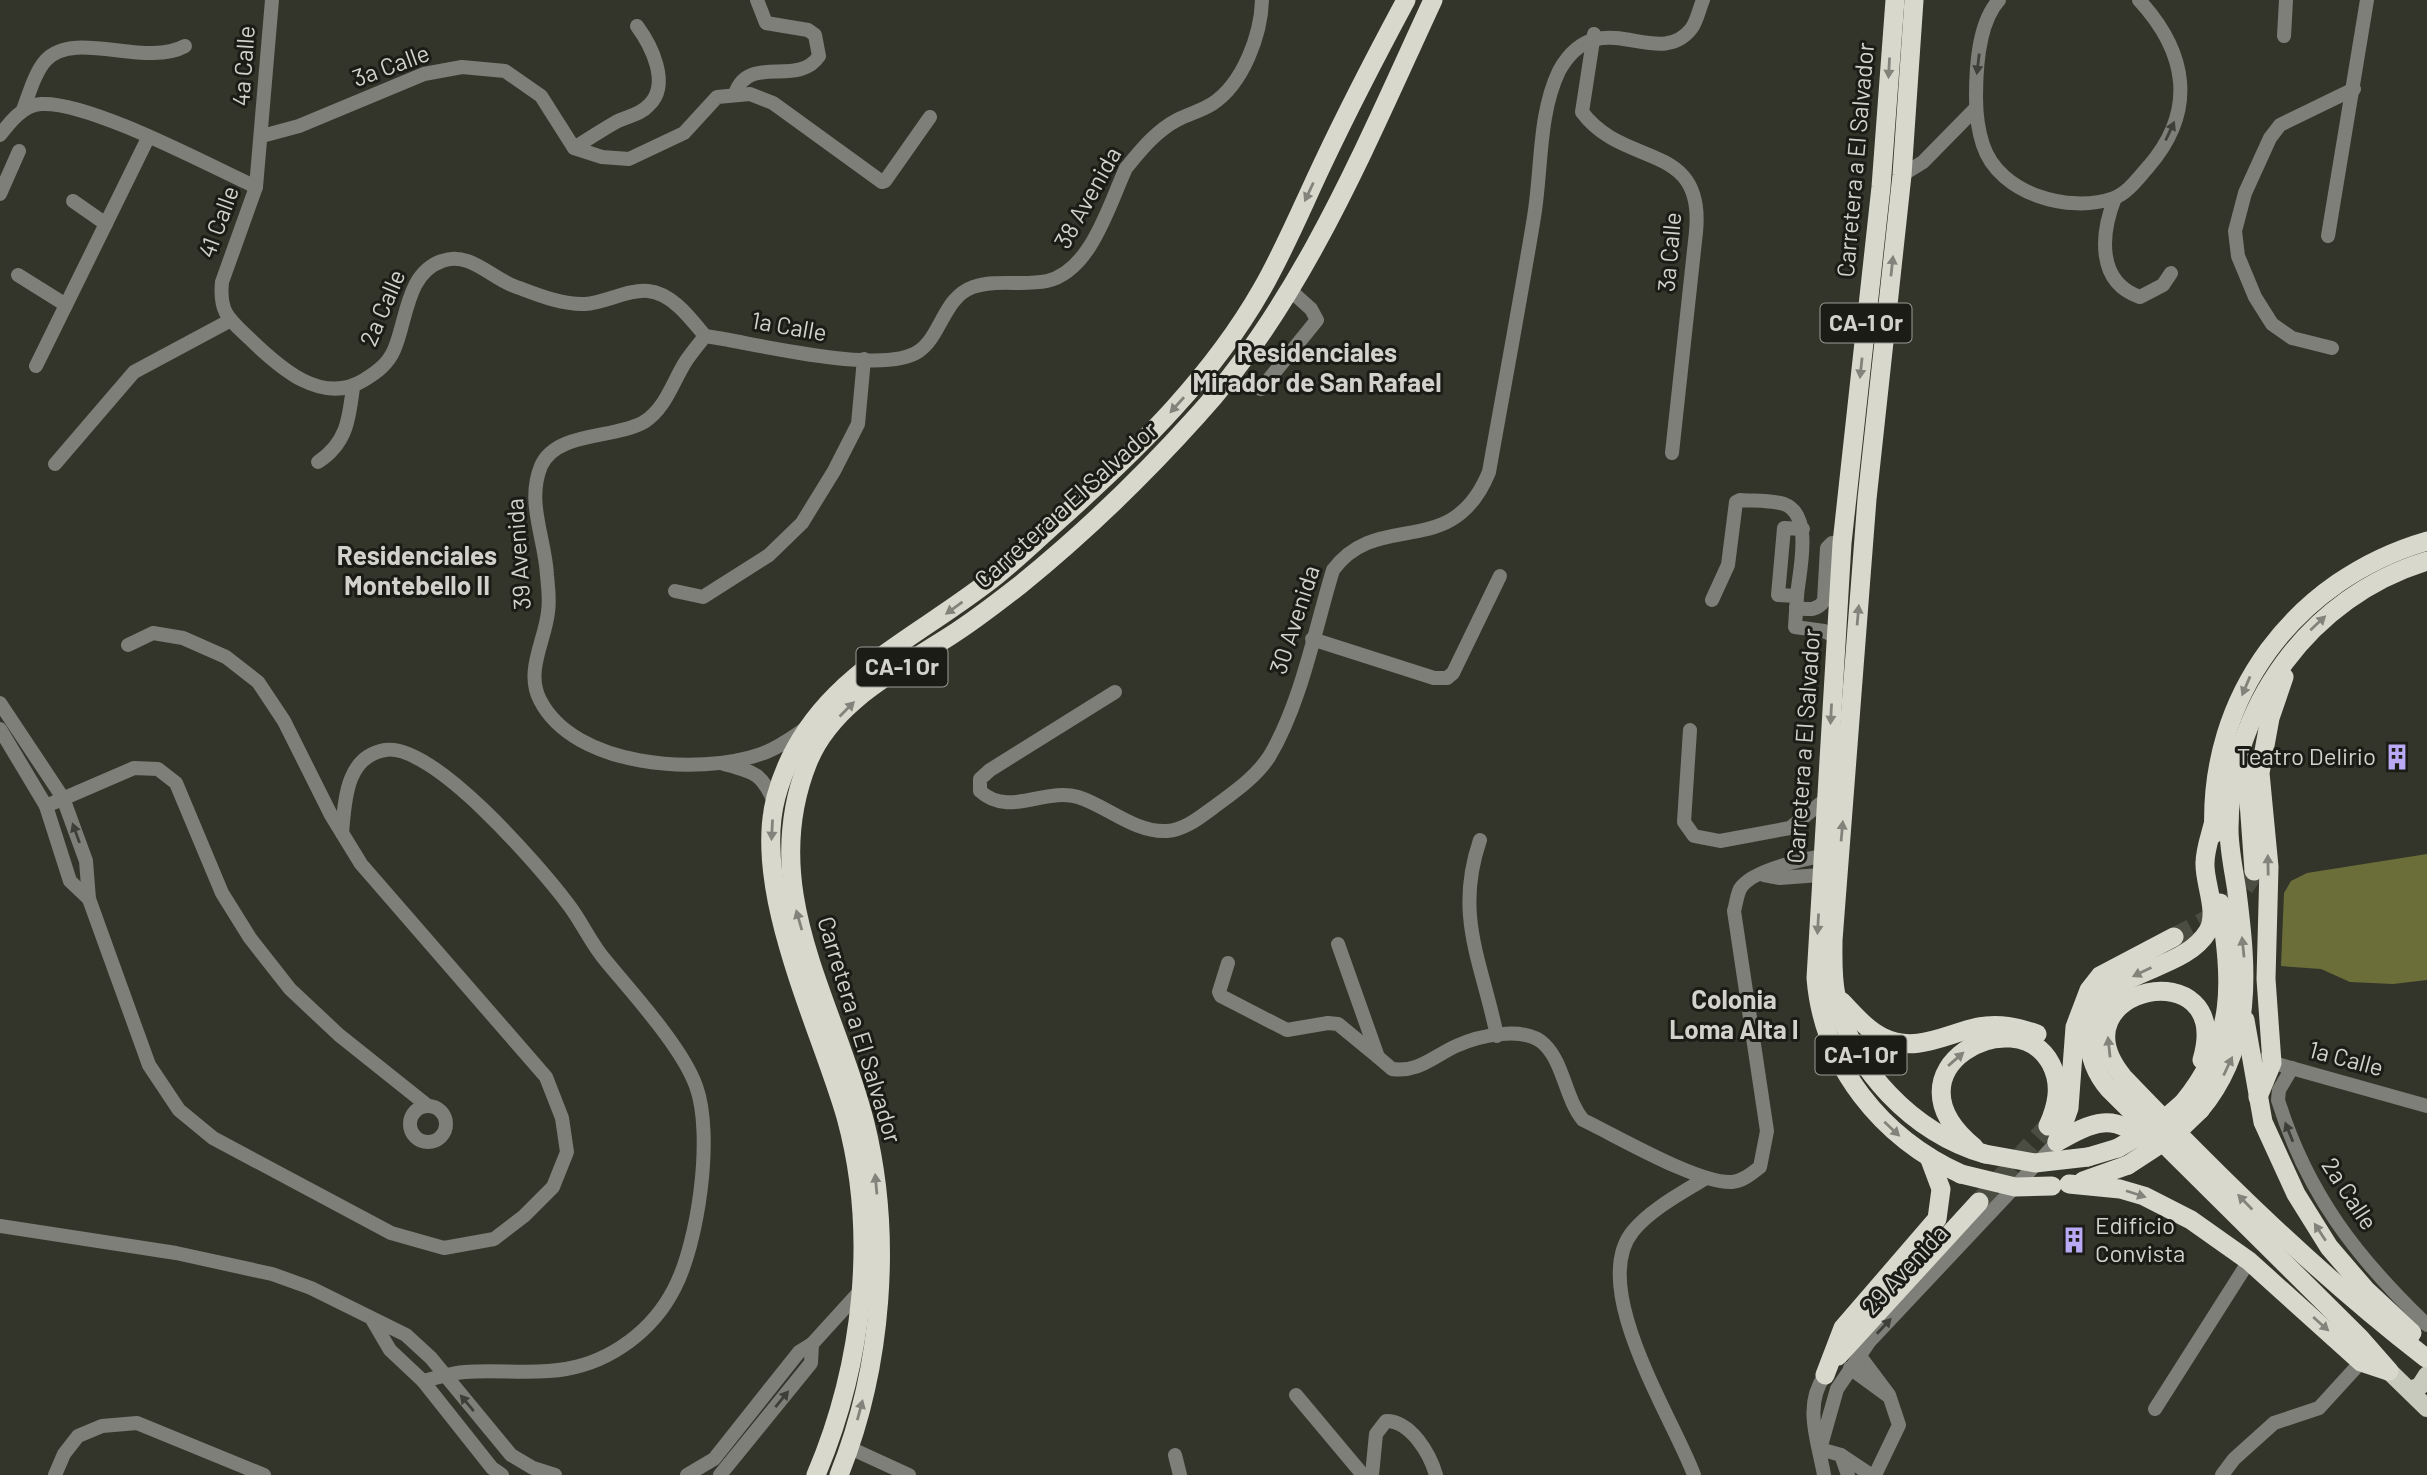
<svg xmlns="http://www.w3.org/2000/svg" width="2427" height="1475" font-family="Barlow,sans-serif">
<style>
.forest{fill:#6c6e39}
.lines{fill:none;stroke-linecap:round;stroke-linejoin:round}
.trunk-tunnel{stroke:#4c4d42;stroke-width:19;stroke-dasharray:19 10;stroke-linecap:butt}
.minor{stroke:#7f7f79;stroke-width:14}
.tertiary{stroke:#7f7f79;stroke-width:14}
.primary{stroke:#c9cabe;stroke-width:18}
.trunk{stroke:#d8d8cc;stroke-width:19}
.trunk-bridge{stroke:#d8d8cc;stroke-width:19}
.oneway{fill:#3f3f39}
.oneway2{fill:#83837b}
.labels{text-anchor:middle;stroke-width:6;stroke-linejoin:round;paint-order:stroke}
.shield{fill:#1c1c17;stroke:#9b9b95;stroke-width:2}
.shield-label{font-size:23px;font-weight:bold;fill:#d2d2cb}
.street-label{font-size:24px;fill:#d2d2cb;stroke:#1c1c17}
.poi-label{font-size:24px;fill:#d2d2cb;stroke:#1c1c17;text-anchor:end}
.neighbourhood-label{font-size:26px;font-weight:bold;fill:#d2d2cb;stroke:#1c1c17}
</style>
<rect width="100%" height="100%" fill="#34352a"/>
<polygon class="forest" points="2427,854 2427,980 2393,984 2350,982 2321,969 2281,966 2284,893 2291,881 2307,873"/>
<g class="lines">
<g class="trunk-tunnel">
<path d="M 2174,937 C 2206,921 2239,905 2254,871"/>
<polyline points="1979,1202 2048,1126"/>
</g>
<g class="minor">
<path d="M 272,0 L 256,187 L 222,282 C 219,313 229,319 250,339 C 280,368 322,406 364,380 C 377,372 388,364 394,350 C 407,321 406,273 442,261 C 469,251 490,277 514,286 C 536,294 561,305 585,304 C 605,303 628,289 648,291 C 672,293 691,319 705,336"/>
<path d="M 1999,0 C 1978,23 1976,68 1976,97 C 1976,112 1978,130 1983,145 C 1999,194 2069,214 2114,198 C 2128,193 2139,177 2149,166 C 2197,110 2187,52 2139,0"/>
<path d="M 1594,34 L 1582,112 C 1624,169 1705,140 1696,232 L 1672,453"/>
<polyline points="2284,36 2286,0"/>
<path d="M 735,94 C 748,53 798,88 819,56 L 815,35 L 808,30 L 766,23 L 757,0"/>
<path d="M 23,110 C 29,94 35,72 46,60 C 75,29 145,68 185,46"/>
<path d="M 0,135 C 10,122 23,105 41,104 C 89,101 208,165 256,187"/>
<polyline points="262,136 299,126 424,74 462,67 505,71 541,96 574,148 602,157 629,159 684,133 717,97 750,94 773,103 882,182 885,181 930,117"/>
<path d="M 574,148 C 588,139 602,130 616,122 C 628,116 640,115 649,105 C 671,84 651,45 637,26"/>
<polyline points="1902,175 1923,162 1976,108"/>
<polyline points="0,194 19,151"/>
<path d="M 2115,198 C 2101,233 2096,282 2140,297 L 2163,285 L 2171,273"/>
<polyline points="73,201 106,224"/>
<polyline points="2328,236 2367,0"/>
<polyline points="18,275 66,305"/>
<path d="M 705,336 C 699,344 692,352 686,361 C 673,381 666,408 644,422 C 615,439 556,431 541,466 C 526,502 545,538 547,575 C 548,587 550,600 548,612 C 545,641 525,671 540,700 C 574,767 698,776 761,754 C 776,749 790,739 803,730"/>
<path d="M 705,336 C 751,342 883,377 919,351 C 941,336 944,297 973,287 C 996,279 1023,286 1047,281 C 1091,271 1109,205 1126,168 C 1141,150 1156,131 1177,120 C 1188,114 1201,111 1212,104 C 1243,84 1261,35 1262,0"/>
<polyline points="2332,348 2292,338 2272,324 2255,297 2238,256 2235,231 2245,193 2270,138 2280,125 2354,89"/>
<polyline points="36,366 148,138"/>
<polyline points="1261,389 1317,320 1311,309 1291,291"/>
<path d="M 318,462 C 347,443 349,419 353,387"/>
<polyline points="55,464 134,372 231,320"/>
<polyline points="1803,529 1784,528 1778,595 1797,596 1795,627 1824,631 1836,637"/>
<polyline points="675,591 703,597 769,555 802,523 834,471 858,424 864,359"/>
<path d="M 1712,600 L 1728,565 L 1736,502 L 1740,500 C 1753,501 1771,500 1784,504 C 1814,515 1799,572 1797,596"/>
<path d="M 1796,608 C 1808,609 1816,612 1824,601 L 1827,548 L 1832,543 L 1842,543"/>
<polyline points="1312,639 1434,678 1447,678 1453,673 1500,576"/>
<path d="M 1115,692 L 990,770 L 980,779 L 980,791 C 1009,818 1045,787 1078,797 C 1107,806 1135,833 1167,831 C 1185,830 1200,817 1214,807 C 1234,792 1255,778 1269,757 C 1301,704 1315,629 1333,570 C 1379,508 1452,563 1489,472 C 1504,387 1520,302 1534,217 C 1542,169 1538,115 1559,71 C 1598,0 1657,72 1691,29 C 1697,22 1699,9 1703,0"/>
<polyline points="0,703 63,798 86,861 89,899 149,1065 179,1110 213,1138 391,1233 444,1248 494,1239 524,1216 553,1187 567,1152 562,1118 546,1077 361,864 331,815 284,721 258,682 226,657 183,638 153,633 128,645"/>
<polyline points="0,729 46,806 70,881 89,899"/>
<polyline points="1690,730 1684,822 1694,836 1720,841 1790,828 1826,799"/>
<path d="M 724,764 C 754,772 762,773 774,802"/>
<polyline points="46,806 134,768 158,769 176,783 222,893 250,938 290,989 339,1035 428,1106"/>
<path d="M 342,833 C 345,802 345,757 385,750 C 433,742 540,867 568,904 C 582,922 591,944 606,961 C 633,994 682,1047 696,1086 C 714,1135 698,1244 674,1289 C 653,1330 612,1361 566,1369 C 534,1375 498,1369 465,1372 C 451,1373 437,1378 423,1381"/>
<path d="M 1480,840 C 1454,916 1482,962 1497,1036"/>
<polyline points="1764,875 1780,878 1820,875"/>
<path d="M 1338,944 L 1378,1057 L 1392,1069 C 1418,1073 1434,1056 1456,1046 C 1478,1036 1524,1025 1544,1044 C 1564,1063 1565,1098 1583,1120 C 1617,1136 1698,1184 1732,1182 C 1743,1181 1751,1174 1760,1167 L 1767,1131 L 1734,911 C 1736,904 1737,895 1740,889 C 1750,871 1801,860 1821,856"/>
<polyline points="1228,963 1219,992 1221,996 1287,1030 1328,1023 1338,1024 1377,1056"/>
<polyline points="2263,1060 2427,1106"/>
<circle cx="428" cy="1124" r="18"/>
<polyline points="0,1226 176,1253 272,1274 311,1288 406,1335 431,1358 511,1455 533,1468 555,1475"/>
<polyline points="373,1321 390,1350 423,1381 492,1468 502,1475"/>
<polyline points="1859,1355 1889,1395 1899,1425 1875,1475"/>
<polyline points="1850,1368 1887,1395"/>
<polyline points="1296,1395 1363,1475"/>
<polyline points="2155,1409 2249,1261"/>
<polyline points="850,1448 909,1475"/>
<polyline points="1820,1449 1837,1389 1869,1342 2057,1142"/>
<polyline points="1820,1449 1841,1455 1871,1475"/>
<polyline points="1175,1455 1180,1475"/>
<polyline points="1841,1455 1848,1475"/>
<polyline points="55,1475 64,1454 78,1436 102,1426 137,1423 264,1475"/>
<polyline points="687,1475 714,1459 799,1352 812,1344 862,1289"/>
<polyline points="720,1475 811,1363 812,1344"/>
<path d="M 1372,1475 L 1376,1434 L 1386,1421 C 1411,1421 1430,1454 1436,1475"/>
<path d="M 1694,1475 C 1673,1418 1587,1287 1633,1231 C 1651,1209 1682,1193 1706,1178"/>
<path d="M 1824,1475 C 1818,1440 1803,1406 1825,1375"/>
<polyline points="2222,1475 2234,1459 2274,1423 2319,1408 2361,1362"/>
</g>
<path class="tertiary" d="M 2292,1068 L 2279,1090 L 2278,1100 C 2307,1194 2357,1258 2427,1325"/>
<g class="primary">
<polyline points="2389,1371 2427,1408"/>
<polyline points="2410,1390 2420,1386 2427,1375"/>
</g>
<g class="trunk">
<path d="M 1895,0 L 1881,187 L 1842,543 L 1816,978 C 1823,1066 1882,1138 1961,1174"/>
<path d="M 1914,0 L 1902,175 L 1867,499 L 1833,940 C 1833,958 1832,977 1836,995 C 1850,1069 1914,1133 1985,1154"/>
<polyline points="2246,760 2254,871"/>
<path d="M 2214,821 C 2211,834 2205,849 2205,863 C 2204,883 2219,912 2208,931 C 2181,977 2091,966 2089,1036 C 2089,1056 2096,1074 2109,1089 L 2360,1338 L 2389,1371"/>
<path d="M 2214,834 C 2207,696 2296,579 2427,541"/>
<path d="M 1841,1001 C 1854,1014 1866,1029 1882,1037 C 1915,1054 1946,1034 1978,1027 C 1999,1023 2017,1027 2037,1034"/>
<polyline points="2245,1020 2263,1122 2296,1194 2329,1247 2366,1290 2412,1333"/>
<path d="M 2202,1060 C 2235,948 2050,987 2123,1077 C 2219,1177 2316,1273 2426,1358"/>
<polyline points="2258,1097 2272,1063 2266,979 2269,867 2260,773 2270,718 2284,677"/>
<path d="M 2183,1103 C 2237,1037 2232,983 2220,903"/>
<path d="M 2200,1110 C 2254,1045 2247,971 2237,892 C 2234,871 2229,850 2229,829 C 2229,707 2311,596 2427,561"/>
<polyline points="2057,1142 2069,1108 2075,1027 2089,990 2100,976 2174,937"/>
<path d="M 2057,1142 C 2092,1122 2115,1111 2146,1143"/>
<path d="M 1974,1147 C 1879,1069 2017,998 2051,1064 C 2062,1085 2057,1106 2048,1126"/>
<polyline points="2088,1157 2118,1148"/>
<polyline points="2083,1181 2128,1165"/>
<polyline points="2069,1184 2120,1189 2144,1196 2191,1220 2249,1261 2361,1362 2388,1371"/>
<polyline points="1838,1356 1979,1202"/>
<polyline points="1825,1375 1843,1328 1937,1219 1941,1189 1929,1157"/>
<path d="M 816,1475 C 863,1364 878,1234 846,1117 C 820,1027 751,890 776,797 C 807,681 911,644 997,575 C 1022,555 1045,532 1069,511 C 1142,445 1213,375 1262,289 C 1285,249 1303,205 1323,163 C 1349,108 1377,54 1406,0"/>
<path d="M 839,1475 C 882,1368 893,1236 865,1123 C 834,1000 756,891 808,762 C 832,702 899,669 950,636 C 974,621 997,603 1020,585 C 1083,534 1143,476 1197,416 C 1303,300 1367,142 1433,0"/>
</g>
<g class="trunk-bridge">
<polyline points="2118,1148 2159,1124 2183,1103"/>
<polyline points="1985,1154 2035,1163 2088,1157"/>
<polyline points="2128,1165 2174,1135 2200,1110"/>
<polyline points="1961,1174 2015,1187 2052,1186"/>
</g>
</g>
<defs><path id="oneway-solid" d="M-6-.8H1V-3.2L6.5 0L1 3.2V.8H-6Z" transform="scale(1.75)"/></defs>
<g class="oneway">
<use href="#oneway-solid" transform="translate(1978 64) rotate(97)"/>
<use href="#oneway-solid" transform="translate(2170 131) rotate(-65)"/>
<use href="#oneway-solid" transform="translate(76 833) rotate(-110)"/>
<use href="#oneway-solid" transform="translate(2289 1132) rotate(-112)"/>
<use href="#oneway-solid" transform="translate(1884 1326) rotate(-47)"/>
<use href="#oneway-solid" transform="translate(782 1399) rotate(-51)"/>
<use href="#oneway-solid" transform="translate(467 1403) rotate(-130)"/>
</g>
<g class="oneway2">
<use href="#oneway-solid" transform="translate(1889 68) rotate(93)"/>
<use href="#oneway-solid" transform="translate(1309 192) rotate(115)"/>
<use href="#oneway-solid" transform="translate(1892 266) rotate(-84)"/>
<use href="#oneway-solid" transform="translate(1861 368) rotate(96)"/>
<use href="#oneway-solid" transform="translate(1177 405) rotate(132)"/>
<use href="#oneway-solid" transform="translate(954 608) rotate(144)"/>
<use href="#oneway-solid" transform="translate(1858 615) rotate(-85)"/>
<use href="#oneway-solid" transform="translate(2318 623) rotate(-43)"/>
<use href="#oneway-solid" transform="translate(2246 686) rotate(113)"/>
<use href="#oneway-solid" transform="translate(847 709) rotate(-45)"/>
<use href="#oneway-solid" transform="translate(1831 714) rotate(93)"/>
<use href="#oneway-solid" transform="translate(772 830) rotate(93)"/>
<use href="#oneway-solid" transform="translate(1842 831) rotate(-85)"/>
<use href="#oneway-solid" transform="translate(2268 865) rotate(-91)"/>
<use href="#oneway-solid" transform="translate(799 920) rotate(-106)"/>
<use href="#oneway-solid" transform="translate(1818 924) rotate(93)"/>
<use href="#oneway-solid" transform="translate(2243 947) rotate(-96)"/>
<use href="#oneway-solid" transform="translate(2142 972) rotate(154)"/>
<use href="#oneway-solid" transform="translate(2109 1047) rotate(-96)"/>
<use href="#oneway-solid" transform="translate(1956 1059) rotate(-41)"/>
<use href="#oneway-solid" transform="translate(2228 1066) rotate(-65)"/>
<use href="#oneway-solid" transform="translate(1892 1129) rotate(43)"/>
<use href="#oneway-solid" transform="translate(876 1184) rotate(-95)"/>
<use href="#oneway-solid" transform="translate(2136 1194) rotate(18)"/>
<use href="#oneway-solid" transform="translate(2245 1202) rotate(-134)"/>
<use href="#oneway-solid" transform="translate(2320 1232) rotate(-123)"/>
<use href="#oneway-solid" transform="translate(2321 1324) rotate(42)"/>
<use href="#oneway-solid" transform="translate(860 1410) rotate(-75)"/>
</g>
<defs>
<g id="building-bare" transform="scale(2.1)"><path d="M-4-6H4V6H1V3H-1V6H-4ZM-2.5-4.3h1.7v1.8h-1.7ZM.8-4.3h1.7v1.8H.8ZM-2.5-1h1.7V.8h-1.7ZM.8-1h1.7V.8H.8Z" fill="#baaaf6" stroke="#1c1c17" stroke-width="2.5" paint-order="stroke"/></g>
</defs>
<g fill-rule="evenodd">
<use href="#building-bare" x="2397" y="757"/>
<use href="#building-bare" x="2074" y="1240"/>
</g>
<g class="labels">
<g class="shield">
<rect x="1820.5" y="303.5" width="91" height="39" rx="5"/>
<rect x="856.5" y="647.5" width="91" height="39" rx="5"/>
<rect x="1815.5" y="1035.5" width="91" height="39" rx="5"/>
</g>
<g class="shield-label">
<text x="1866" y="331">CA-1 Or</text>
<text x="902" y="675">CA-1 Or</text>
<text x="1861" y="1063">CA-1 Or</text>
</g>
<g class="street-label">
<text transform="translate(244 66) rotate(-86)" y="8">4a Calle</text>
<text transform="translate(391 66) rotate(-20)" y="8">3a Calle</text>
<text transform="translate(1856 160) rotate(-85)" y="8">Carretera a El Salvador</text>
<text transform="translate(1088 198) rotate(-61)" y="8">38 Avenida</text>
<text transform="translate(219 222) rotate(-70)" y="8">41 Calle</text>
<text transform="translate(1670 252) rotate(-85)" y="8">3a Calle</text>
<text transform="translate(383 308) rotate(-67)" y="8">2a Calle</text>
<text transform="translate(789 327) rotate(10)" y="8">1a Calle</text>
<text transform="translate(1066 505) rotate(-42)" y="8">Carretera a El Salvador</text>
<text transform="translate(519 554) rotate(-94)" y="8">39 Avenida</text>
<text transform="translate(1295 620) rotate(-72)" y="8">30 Avenida</text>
<text transform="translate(1804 746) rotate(-86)" y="8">Carretera a El Salvador</text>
<text transform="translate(859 1030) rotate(73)" y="8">Carretera a El Salvador</text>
<text transform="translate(2346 1059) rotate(15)" y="8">1a Calle</text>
<text transform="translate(2349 1194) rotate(57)" y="8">2a Calle</text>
<text transform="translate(1905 1270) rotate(-47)" y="8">29 Avenida</text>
</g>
<g class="poi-label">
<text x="2376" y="765">Teatro Delirio</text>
<text x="2095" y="1234" text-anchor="start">Edificio<tspan x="2095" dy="28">Convista</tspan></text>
</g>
<g class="neighbourhood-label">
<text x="1317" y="362">Residenciales<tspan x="1317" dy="30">Mirador de San Rafael</tspan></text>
<text x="417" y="565">Residenciales<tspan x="417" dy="30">Montebello II</tspan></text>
<text x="1734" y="1009">Colonia<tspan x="1734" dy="30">Loma Alta I</tspan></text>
</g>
</g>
</svg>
